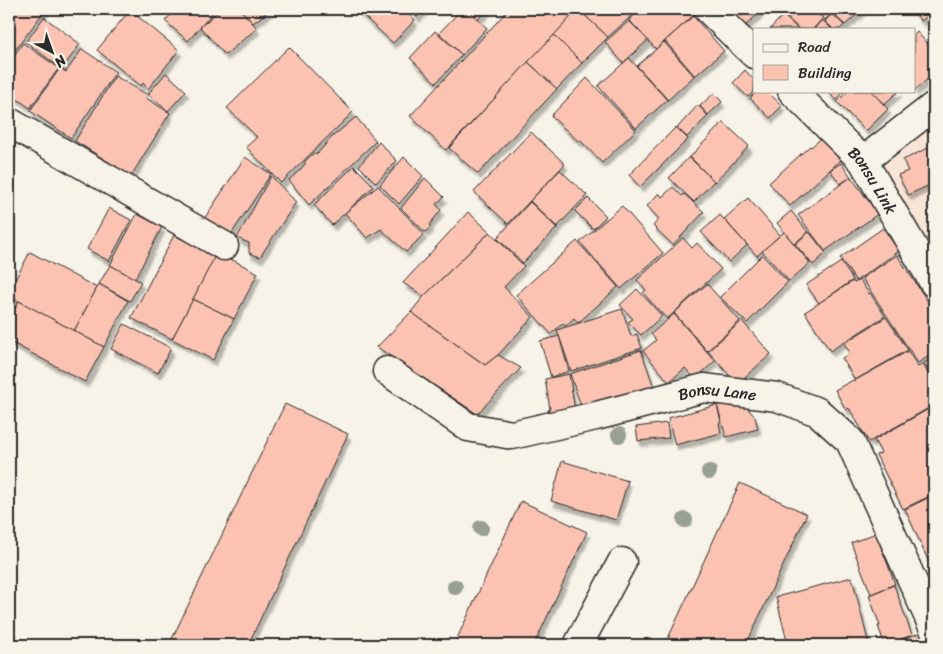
<svg xmlns="http://www.w3.org/2000/svg" width="943" height="654" font-family="Sriracha,sans-serif">
<style>
.built{fill:#f8e5d8}
.building{fill:#fcc3b2;stroke:#2b2b2b;filter:url(#shadow)}
.lines{fill:none;stroke-linecap:round;stroke-linejoin:round}
.minor-casing{stroke:#2b2b2b;stroke-width:31}
.minor{stroke:#f7f3e8;stroke-width:28}
.tree{fill:#989f93}
.labels{text-anchor:middle;stroke-width:4;stroke-linejoin:round;paint-order:stroke}
.street-label{font-size:16px;fill:#2b2b2b;stroke:#f7f3e8}
</style>
<defs>
<filter id="shadow"><feDropShadow dx="3" dy="5.5" stdDeviation="1" flood-color="#0004"/></filter>
</defs>
<rect width="100%" height="100%" fill="#f7f3e8"/>
<filter id="ink" filterUnits="userSpaceOnUse"><feTurbulence type="fractalNoise" baseFrequency=".02" numOctaves="2"/><feDisplacementMap in="SourceGraphic" scale="10" xChannelSelector="R" yChannelSelector="G"/><feConvolveMatrix kernelMatrix="1 2 1 2 8 2 1 2 1" color-interpolation-filters="sRGB"/></filter>
<g filter="url(#ink)">
<polygon class="built" points="934,95 934,268 873,154"/>
<g class="building">
<polygon points="9,9 46,9 16,49 13,47 9,53"/>
<polygon points="176,9 216,9 188,41 165,21"/>
<polygon points="221,9 240,9 257,28 225,55 200,27"/>
<polygon points="240,9 269,9 270,10 253,23"/>
<polygon points="360,9 403,9 415,20 393,43 358,11"/>
<polygon points="409,9 425,9 417,17"/>
<polygon points="462,9 467,9 487,28 462,55 439,33"/>
<polygon points="467,9 488,9 478,19"/>
<polygon points="509,9 579,9 446,150 410,116"/>
<polygon points="578,9 639,9 608,37"/>
<polygon points="578,9 608,37 582,63 554,35"/>
<polygon points="641,9 689,9 694,15 656,49 629,20"/>
<polygon points="722,9 738,9 729,17"/>
<polygon points="739,9 759,9 758,10 760,12 742,29 730,17"/>
<polygon points="780,9 813,9 823,18 813,29 799,29 779,10"/>
<polygon points="814,9 837,9 825,20"/>
<polygon points="837,9 863,9 845,25 832,13"/>
<polygon points="912,9 934,9 934,12 921,21"/>
<polygon points="130,10 179,50 148,89 143,83 141,86 97,50"/>
<polygon points="832,14 844,25 840,29 833,29 825,21"/>
<polygon points="783,15 798,29 770,29"/>
<polygon points="693,16 724,51 695,76 665,41"/>
<polygon points="44,17 80,44 62,69 26,42"/>
<polygon points="822,20 832,29 814,29"/>
<polygon points="629,21 648,40 623,63 605,42"/>
<polygon points="435,31 462,55 436,83 410,58"/>
<polygon points="917,32 934,51 934,77 933,78 931,76 914,91 914,35"/>
<polygon points="554,35 582,63 557,89 528,62"/>
<polygon points="664,42 694,76 668,100 637,66"/>
<polygon points="23,43 59,68 30,108 9,93 9,62"/>
<polygon points="289,47 353,112 281,183 246,147 257,137 227,108"/>
<polygon points="82,49 116,72 71,138 30,111 60,68 66,72"/>
<polygon points="629,58 667,100 636,128 598,86"/>
<polygon points="528,62 557,89 478,174 449,148"/>
<polygon points="745,70 754,80 754,91 748,97 733,83"/>
<polygon points="166,73 186,91 168,111 148,94"/>
<polygon points="115,76 148,95 146,98 170,113 131,176 75,141"/>
<polygon points="587,78 636,130 602,163 580,140 579,142 551,116"/>
<polygon points="757,91 767,91 782,106 770,118 750,98"/>
<polygon points="827,91 845,91 836,100"/>
<polygon points="848,91 871,91 888,109 866,131 837,102"/>
<polygon points="872,91 899,91 884,104"/>
<polygon points="714,93 722,102 708,115 700,106"/>
<polygon points="698,105 708,116 687,137 677,128"/>
<polygon points="356,117 376,141 309,205 289,180 300,170 305,164 305,161 314,153 317,154 332,137"/>
<polygon points="723,122 749,146 715,182 690,157"/>
<polygon points="934,124 934,135 930,127"/>
<polygon points="676,127 688,139 640,187 629,175"/>
<polygon points="531,132 565,164 508,224 474,192"/>
<polygon points="823,137 843,158 790,206 769,183 810,146 811,147"/>
<polygon points="379,142 397,161 376,183 359,166"/>
<polygon points="934,145 934,183 908,195 898,175 908,171 903,160"/>
<polygon points="245,157 271,174 230,236 204,219"/>
<polygon points="404,157 423,176 399,204 380,185"/>
<polygon points="689,157 714,181 694,202 669,178"/>
<polygon points="841,163 851,177 840,184 830,170"/>
<polygon points="354,166 374,186 332,225 314,205"/>
<polygon points="560,170 587,195 557,227 530,201"/>
<polygon points="271,176 296,202 260,257 249,253 249,243 237,238"/>
<polygon points="851,177 878,214 825,251 798,215"/>
<polygon points="425,178 444,197 436,204 441,210 430,224 430,228 425,232 401,208"/>
<polygon points="378,186 424,234 406,252 381,229 367,238 345,213"/>
<polygon points="673,187 682,196 684,194 704,212 673,245 653,226 659,219 647,206 659,193 662,197"/>
<polygon points="588,198 606,216 593,229 575,211"/>
<polygon points="748,198 780,235 757,256 724,219"/>
<polygon points="530,202 557,228 523,263 497,238"/>
<polygon points="622,206 663,253 621,289 580,242"/>
<polygon points="109,208 131,220 109,261 87,249"/>
<polygon points="791,211 808,232 794,244 777,223"/>
<polygon points="468,212 490,232 424,296 403,283"/>
<polygon points="137,214 162,227 135,279 110,265"/>
<polygon points="720,215 747,245 729,262 701,232"/>
<polygon points="883,228 899,251 856,281 840,258"/>
<polygon points="490,232 524,266 504,287 533,317 498,355 485,365 411,312 424,296"/>
<polygon points="784,232 810,263 789,281 762,251"/>
<polygon points="809,232 826,253 813,265 795,244"/>
<polygon points="174,235 216,256 172,339 131,318"/>
<polygon points="683,238 692,248 697,243 721,269 667,319 643,293 646,290 637,280"/>
<polygon points="577,241 618,287 578,323 574,318 565,326 563,323 551,334 516,295"/>
<polygon points="30,252 97,288 74,331 9,296 9,291"/>
<polygon points="217,252 258,273 234,319 193,299"/>
<polygon points="762,255 788,282 747,323 720,297"/>
<polygon points="897,255 934,311 934,353 918,363 862,278"/>
<polygon points="841,262 853,280 819,303 806,285"/>
<polygon points="110,265 141,282 130,301 99,284"/>
<polygon points="860,280 869,294 870,293 885,316 830,351 805,312 853,281 854,283"/>
<polygon points="99,284 128,301 104,347 74,331"/>
<polygon points="707,284 740,321 707,351 674,313"/>
<polygon points="637,289 662,316 641,335 628,322 633,319 620,305"/>
<polygon points="193,299 234,319 213,360 172,339"/>
<polygon points="19,301 104,347 85,382 9,341 9,320"/>
<polygon points="622,309 631,336 637,334 642,348 571,371 557,330"/>
<polygon points="411,312 485,365 498,355 521,368 477,414 377,347"/>
<polygon points="674,314 715,361 695,379 685,368 669,382 643,351 656,340 651,334"/>
<polygon points="886,317 908,350 855,380 842,358 850,353 844,343"/>
<polygon points="742,321 771,354 737,384 708,351"/>
<polygon points="124,324 171,348 158,373 111,349"/>
<polygon points="559,336 569,371 551,377 540,341"/>
<polygon points="641,350 655,390 584,415 570,374"/>
<polygon points="908,351 918,367 923,364 934,385 934,386 932,388 934,392 934,405 869,442 849,408 846,410 835,390 853,380 854,381"/>
<polygon points="934,357 934,382 924,363"/>
<polygon points="569,374 576,416 549,421 548,410 550,409 545,379"/>
<polygon points="739,398 755,417 758,429 726,437 717,405"/>
<polygon points="285,404 348,434 248,645 169,645"/>
<polygon points="717,405 721,422 719,423 721,433 675,445 668,418"/>
<polygon points="934,406 934,494 903,509 876,455 881,453 874,440"/>
<polygon points="667,423 669,438 638,441 636,427"/>
<polygon points="562,461 628,481 616,520 551,501"/>
<polygon points="740,483 807,514 746,645 665,645"/>
<polygon points="934,495 934,569 932,569 905,509"/>
<polygon points="521,501 587,532 534,645 454,645"/>
<polygon points="876,533 895,584 871,594 851,543"/>
<polygon points="852,577 869,645 788,645 776,597"/>
<polygon points="894,585 912,635 885,645 878,626 880,626 869,595"/>
<polygon points="917,634 921,645 886,645"/>
</g>
<g class="lines">
<g class="minor-casing">
<g id="minor">
<polyline points="708,9 754,54"/>
<path id="s1" d="M 792,91 L 863,161 L 934,283"/>
<polyline points="9,122 224,246"/>
<polyline points="863,161 934,106"/>
<path id="s2" d="M 387,371 L 468,427 L 512,435 L 596,416 L 704,388 L 777,397 L 818,412 L 850,441 L 934,629"/>
<polyline points="578,645 622,562"/>
</g>
</g>
<use href="#minor" class="minor"/>
</g>
<g class="tree">
<circle cx="619" cy="435" r="8"/>
<circle cx="709" cy="472" r="8"/>
<circle cx="685" cy="520" r="8"/>
<circle cx="481" cy="528" r="8"/>
<circle cx="455" cy="587" r="8"/>
</g>
</g>
<g class="labels">
<g class="street-label">
<text dy="6" stroke="none"><textPath href="#s1" startOffset="121">Bonsu Link</textPath></text>
<text dy="6" stroke="none"><textPath href="#s2" startOffset="354">Bonsu Lane</textPath></text>
</g>
</g>
<rect width="943" height="654" fill="none" stroke="#f7f3e8" stroke-width="30"/>
<rect x="15" y="15" width="913" height="624" fill="none" stroke="#2b2b2b" stroke-width="2" filter="url(#ink)"/>
<rect x="753" y="28" width="162" height="65" fill="#f7f3e8" stroke="#a5a39c"/>
<rect x="763" y="44" width="25" height="8" fill="#f7f3e8" stroke="#a5a39c"/>
<text x="798" y="52" font-size="15" fill="#2b2b2b">Road</text>
<rect x="763" y="65" width="25" height="15" fill="#fcc3b2" stroke="#a5a39c"/>
<text x="798" y="78" font-size="15" fill="#2b2b2b">Building</text>
<g transform="translate(52 52) rotate(139)" stroke="#f7f3e8" stroke-width="4" paint-order="stroke">
<path d="M0-4L9 19L0 12L-9 19Z" fill="#2b2b2b"/>
<text y="-8" font-size="14" font-weight="bold" text-anchor="middle" fill="#2b2b2b">N</text>
</g>
</svg>
